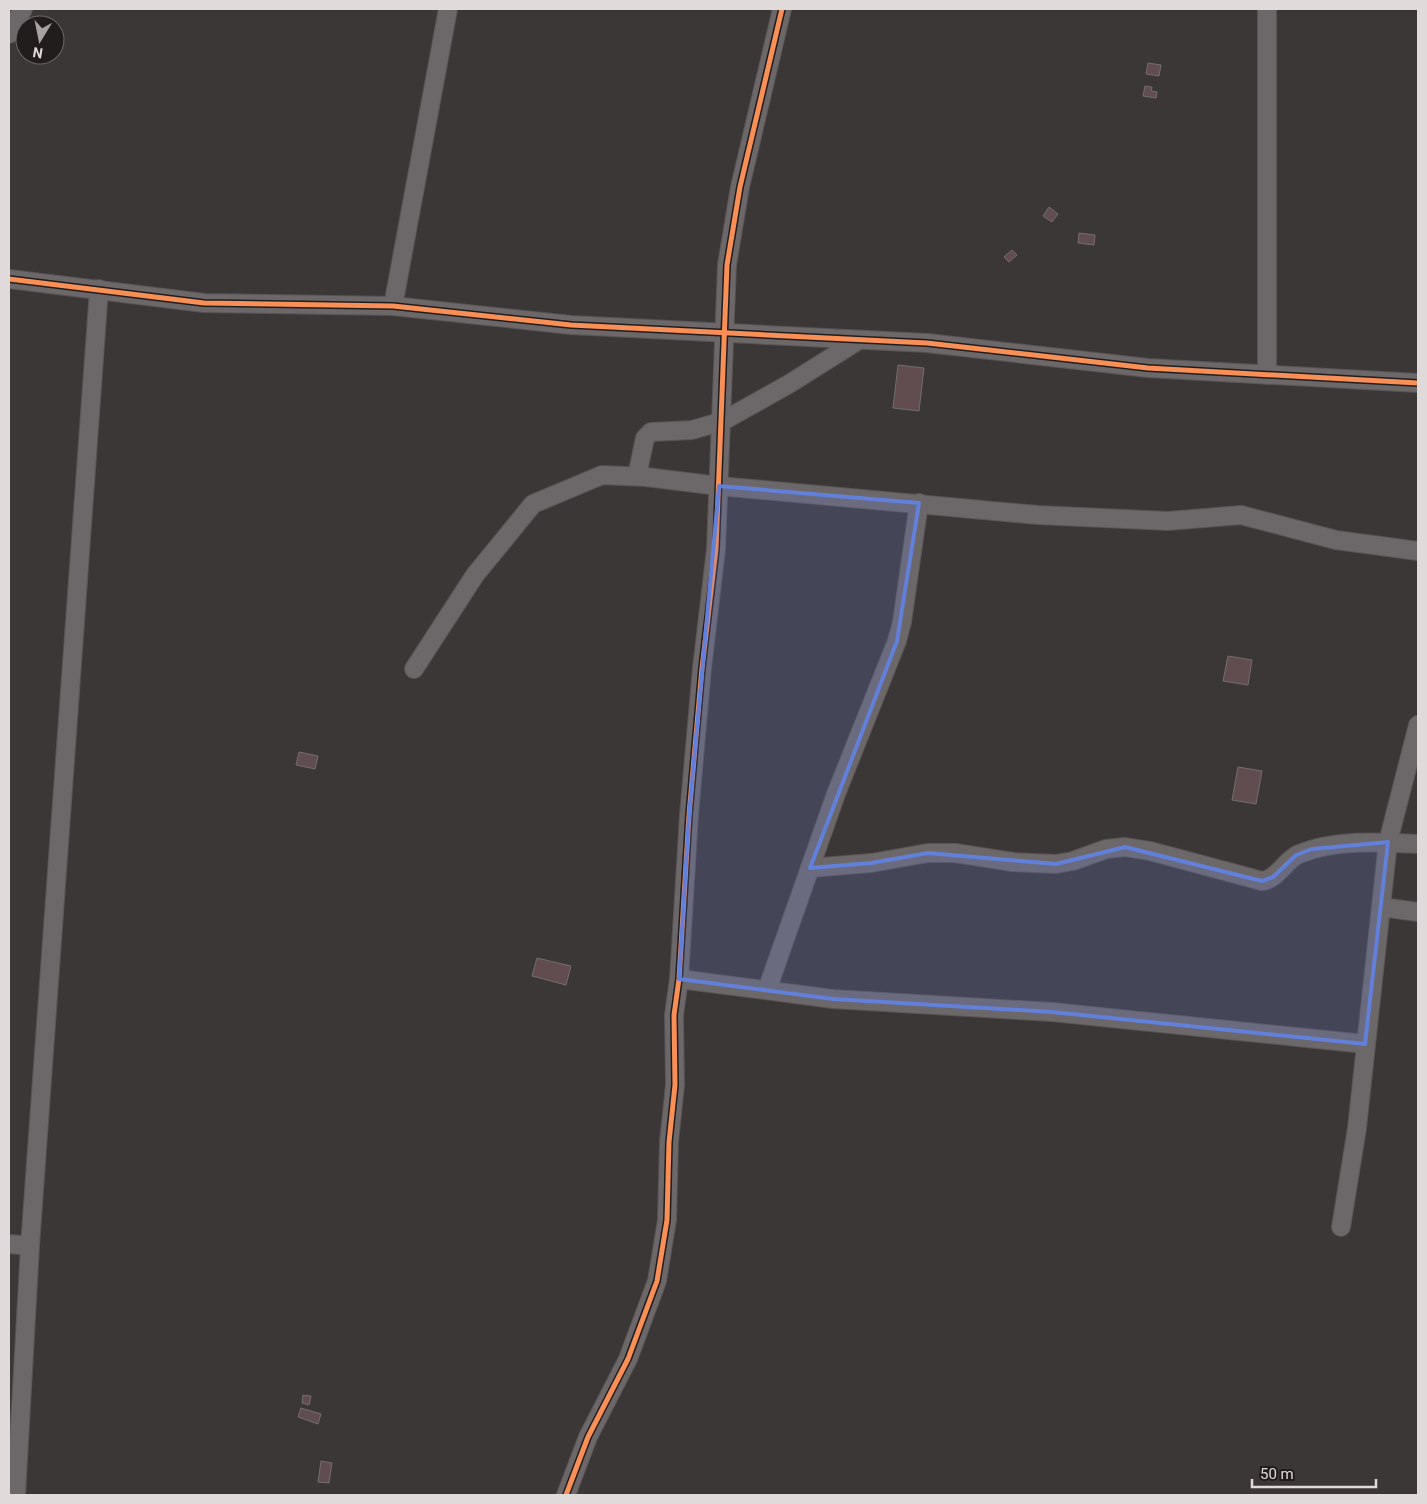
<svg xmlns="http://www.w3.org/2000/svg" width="1427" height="1504" font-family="Roboto,sans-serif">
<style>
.building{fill:#614c4f;stroke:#736e6e}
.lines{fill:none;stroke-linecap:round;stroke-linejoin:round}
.minor-casing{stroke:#595354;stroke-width:20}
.minor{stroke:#6c6768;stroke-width:18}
.cycleway-casing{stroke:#221d1d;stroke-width:8}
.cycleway{stroke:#f78f57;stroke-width:5}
.marked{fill:#627fd9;fill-opacity:0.2;stroke:#627fd9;stroke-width:4;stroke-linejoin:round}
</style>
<rect width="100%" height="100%" fill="#3c3737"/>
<g class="building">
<polygon points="1148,63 1161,65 1159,76 1146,74"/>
<polygon points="1145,86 1152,87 1151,91 1157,92 1156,98 1143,96"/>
<polygon points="1049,207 1058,214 1052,222 1043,216"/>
<polygon points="1079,233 1095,235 1094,245 1078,243"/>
<polygon points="1012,250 1017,255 1009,262 1004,257"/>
<polygon points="898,365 924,368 919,411 893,408"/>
<polygon points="1228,656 1252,660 1248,685 1223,681"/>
<polygon points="299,752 318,756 315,769 296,765"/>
<polygon points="1238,767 1262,771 1256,804 1232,800"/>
<polygon points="537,958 571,966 566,985 532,976"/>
<polygon points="303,1395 311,1396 309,1405 302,1403"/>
<polygon points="301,1408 321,1414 318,1424 298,1417"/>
<polygon points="321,1461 332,1463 329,1483 318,1482"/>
</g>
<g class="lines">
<g class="minor-casing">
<g id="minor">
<polyline points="1267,9 1267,375"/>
<polyline points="9,34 23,9"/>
<polyline points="9,279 204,303 393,306 571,325 927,343 1148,368 1418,383"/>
<polyline points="393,306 448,9"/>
<polyline points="637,476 645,438 651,432 692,430 723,421 789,384 859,340"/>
<polyline points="414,669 475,575 533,504 602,475 646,477 719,486 1038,515 1168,521 1241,515 1336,540 1418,551"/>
<path d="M 810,868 L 871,863 L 928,853 L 955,853 L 1013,862 L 1056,864 L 1073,861 L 1106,849 L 1125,847 L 1150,851 L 1262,881 C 1277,880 1285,860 1299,854 C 1335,839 1380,842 1418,844"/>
<polyline points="1381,907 1418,912"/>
<polyline points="679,979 833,999 1052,1012 1365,1044"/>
<polyline points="767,990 836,794 897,641 902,622 919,503"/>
<polyline points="1341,1227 1357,1128 1388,842 1418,725"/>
<polyline points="9,1244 30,1246"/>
<polyline points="16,1495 30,1246 99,289"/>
<polyline points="566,1495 588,1437 628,1359 657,1281 667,1220 669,1142 675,1085 674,1015 679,979 689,815 702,668 716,549 727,265 740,187 782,9"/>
</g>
</g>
<use href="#minor" class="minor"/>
<g class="cycleway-casing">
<g id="cycleway">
<polyline points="9,279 204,303 393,306 571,325 927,343 1148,368 1418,383"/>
<polyline points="566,1495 588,1437 628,1359 657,1281 667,1220 669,1142 675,1085 674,1015 679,979 689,815 702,668 716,549 727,265 740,187 782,9"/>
</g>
</g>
<use href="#cycleway" class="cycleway"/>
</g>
<path class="marked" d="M 719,486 L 919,503 L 897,641 L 810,868 L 871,863 L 928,853 L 1056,864 L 1125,847 L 1262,881 L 1273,877 L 1296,855 L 1312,849 L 1388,842 L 1365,1044 L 1052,1012 L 833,999 L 679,979 L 689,815 Z"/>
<rect width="1427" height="1504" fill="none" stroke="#e1dadb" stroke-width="20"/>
<g transform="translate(40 40) rotate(190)"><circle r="24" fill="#221d1d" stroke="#6e6969"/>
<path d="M0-4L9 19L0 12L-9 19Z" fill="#a7a1a2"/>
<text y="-8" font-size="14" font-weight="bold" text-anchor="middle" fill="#e1dadb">N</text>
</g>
<path d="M1252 1479v8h124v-8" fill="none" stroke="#e1dadb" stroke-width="2.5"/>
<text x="1260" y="1479" font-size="15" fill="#e1dadb" stroke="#221d1d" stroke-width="4" paint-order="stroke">50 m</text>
</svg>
